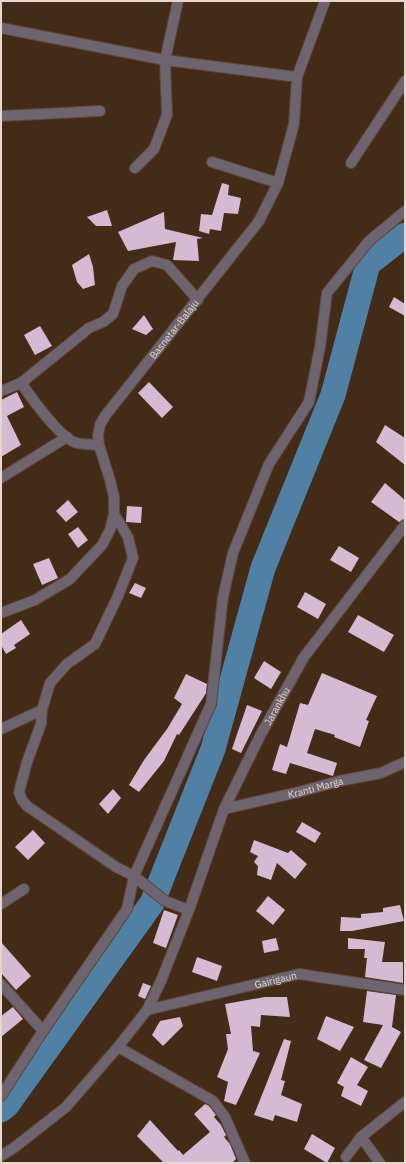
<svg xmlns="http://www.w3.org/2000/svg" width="406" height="1164" font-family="'IBM Plex Sans',sans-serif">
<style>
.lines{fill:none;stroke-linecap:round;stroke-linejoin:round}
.river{stroke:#5081a5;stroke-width:25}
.building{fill:#d6bad3}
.minor-casing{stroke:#5d4635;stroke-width:12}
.minor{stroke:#6d6470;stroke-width:10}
.labels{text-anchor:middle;stroke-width:4;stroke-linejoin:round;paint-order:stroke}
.street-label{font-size:10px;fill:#e6d6cb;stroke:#38210e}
</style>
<rect width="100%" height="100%" fill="#432b18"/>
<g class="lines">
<polyline class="river" points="1,1110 7,1105 152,903 213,749 263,568 333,395 368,264 405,235"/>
</g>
<g class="building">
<polygon points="222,183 229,185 228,195 241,198 238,214 224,213 221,231 210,229 209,234 199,231 201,214 212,215"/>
<polygon points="107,210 112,226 96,226 87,217"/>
<polygon points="164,212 165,229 203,238 197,239 199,261 173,260 176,242 128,251 118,232"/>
<polygon points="89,254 93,267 95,285 83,289 77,282 72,265"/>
<polygon points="394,297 405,304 405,316 389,307"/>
<polygon points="144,315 153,329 146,335 132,329"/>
<polygon points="40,326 52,346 35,355 24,335"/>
<polygon points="149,382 173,407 162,418 138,393"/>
<polygon points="17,392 24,407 7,416 21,445 1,457 1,400"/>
<polygon points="385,425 405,438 405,465 376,442"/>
<polygon points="385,483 405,500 405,519 399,522 371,502"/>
<polygon points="68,500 78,512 66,522 56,511"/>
<polygon points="127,506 142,507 141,523 126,522"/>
<polygon points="78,527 88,540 78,548 68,534"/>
<polygon points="339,546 359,558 351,572 330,560"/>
<polygon points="49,558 58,578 42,585 33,564"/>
<polygon points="135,583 146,588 141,598 129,593"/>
<polygon points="305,592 326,604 318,619 297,607"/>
<polygon points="358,615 394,635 384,652 348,632"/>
<polygon points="21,620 30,634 14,645 16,648 6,654 1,645 1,634"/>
<polygon points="264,661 281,672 271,689 254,678"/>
<polygon points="322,673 377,696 366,720 369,721 360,747 334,737 335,735 315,729 307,753 337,763 333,776 290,763 286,774 272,770 280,744 287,747 300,703 308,705"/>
<polygon points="186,674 207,684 206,693 203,698 179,735 177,734 164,761 139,792 129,785 144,760 167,729 182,704 174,698"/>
<polygon points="247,705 262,711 241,753 232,749"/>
<polygon points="113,789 121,798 108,814 99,804"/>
<polygon points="302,822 321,833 315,843 296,832"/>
<polygon points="33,830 45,843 28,860 15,847"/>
<polygon points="254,840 288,853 291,850 307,864 295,879 277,863 271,880 257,875 258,866 254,862 258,856 250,852"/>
<polygon points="268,896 285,910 273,925 256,911"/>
<polygon points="400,905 404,921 352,931 340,931 341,917 361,918 361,914 383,912 383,908"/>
<polygon points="164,910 178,915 166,948 153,943"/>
<polygon points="276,938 279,950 264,953 262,941"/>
<polygon points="348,938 385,942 382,962 403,962 403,983 365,977 367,958 364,958 365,949 348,949"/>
<polygon points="1,942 31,976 16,990 1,973"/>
<polygon points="197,957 222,966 217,981 192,972"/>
<polygon points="143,983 151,986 145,999 138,996"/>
<polygon points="367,991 396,995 392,1027 401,1032 381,1068 364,1060 383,1025 363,1022"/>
<polygon points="265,997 287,997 290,1017 261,1015 260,1027 251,1026 253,1051 260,1053 236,1105 224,1101 228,1082 217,1077 228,1049 226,1034 231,1034 225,1004"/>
<polygon points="13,1007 23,1019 1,1037 1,1016"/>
<polygon points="326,1016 354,1027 340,1051 317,1039"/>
<polygon points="180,1017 183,1026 163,1046 152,1035 160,1021"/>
<polygon points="284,1039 291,1041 281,1080 285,1081 281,1095 302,1104 297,1122 275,1115 273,1121 254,1115"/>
<polygon points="351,1057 368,1067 357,1085 368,1091 361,1106 341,1096 344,1087 337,1083"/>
<polygon points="205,1104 209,1106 216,1115 214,1117 221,1125 226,1135 224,1137 230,1144 236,1159 232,1163 164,1163 137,1136 150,1120 178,1151 179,1150 183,1155 210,1132 194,1114"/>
<polygon points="312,1134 335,1148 327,1163 304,1149"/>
</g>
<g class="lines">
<g class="minor-casing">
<g id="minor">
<polyline points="1,28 165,60 297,77"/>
<polyline points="1,116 100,111"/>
<polyline points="212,162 278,183"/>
<polyline points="351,163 405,81"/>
<polyline points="135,168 154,149 167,115 165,60 178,1"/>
<path d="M 21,383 C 31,397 61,440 77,443 C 84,445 92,444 99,445"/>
<polyline points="1,391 21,383 89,328 103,322 113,314 122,286 134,269 152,261 167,265 198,300"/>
<polyline points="1,478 67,437"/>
<polyline points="114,514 128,537 133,558 118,596 95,644 67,664 50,683 42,710 41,724 27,762 19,792 22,800 27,806 116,867 134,876 165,901 189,910"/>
<path id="s1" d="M 1,613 L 35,600 L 70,579 L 102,545 L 110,530 L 114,514 L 114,497 L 110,480 L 99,445 L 98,435 L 100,425 L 105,416 L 259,221 L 278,183 L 294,124 L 297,77 L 325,1"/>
<polyline points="1,729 42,710"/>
<path id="s2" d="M 224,809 L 299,792 L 339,781 L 381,773 L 405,762"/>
<polyline points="1,904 24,889"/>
<polyline points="1,984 43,1031 1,1096"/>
<path id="s3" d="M 147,1010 L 299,974 L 405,990"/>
<polyline points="43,1031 127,909 134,876 211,704 223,597 233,553 269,464 309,402 320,347 327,293 369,241 405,211"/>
<polyline points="118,1047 213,1101 225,1117 245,1163"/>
<polyline points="361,1137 380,1163"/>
<path id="s4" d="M 1,1156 L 15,1147 L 66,1107 L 118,1047 L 147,1010 L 161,981 L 189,910 L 224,809 L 261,734 L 304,657 L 405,525"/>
<polyline points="346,1157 361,1137 405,1102"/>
</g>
</g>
<use href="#minor" class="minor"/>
</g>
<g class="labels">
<g class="street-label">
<text dy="4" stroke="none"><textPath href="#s1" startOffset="370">Basnetar-Balaju</textPath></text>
<text dy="4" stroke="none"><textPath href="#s4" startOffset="539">Jarankhu</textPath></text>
<text dy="4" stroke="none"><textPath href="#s2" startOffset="94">Kranti Marga</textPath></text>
<text dy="4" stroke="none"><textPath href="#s3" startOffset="132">Gairigaun</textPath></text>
</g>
</g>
<rect width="406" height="1164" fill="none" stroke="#e6d6cb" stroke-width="4"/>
</svg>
